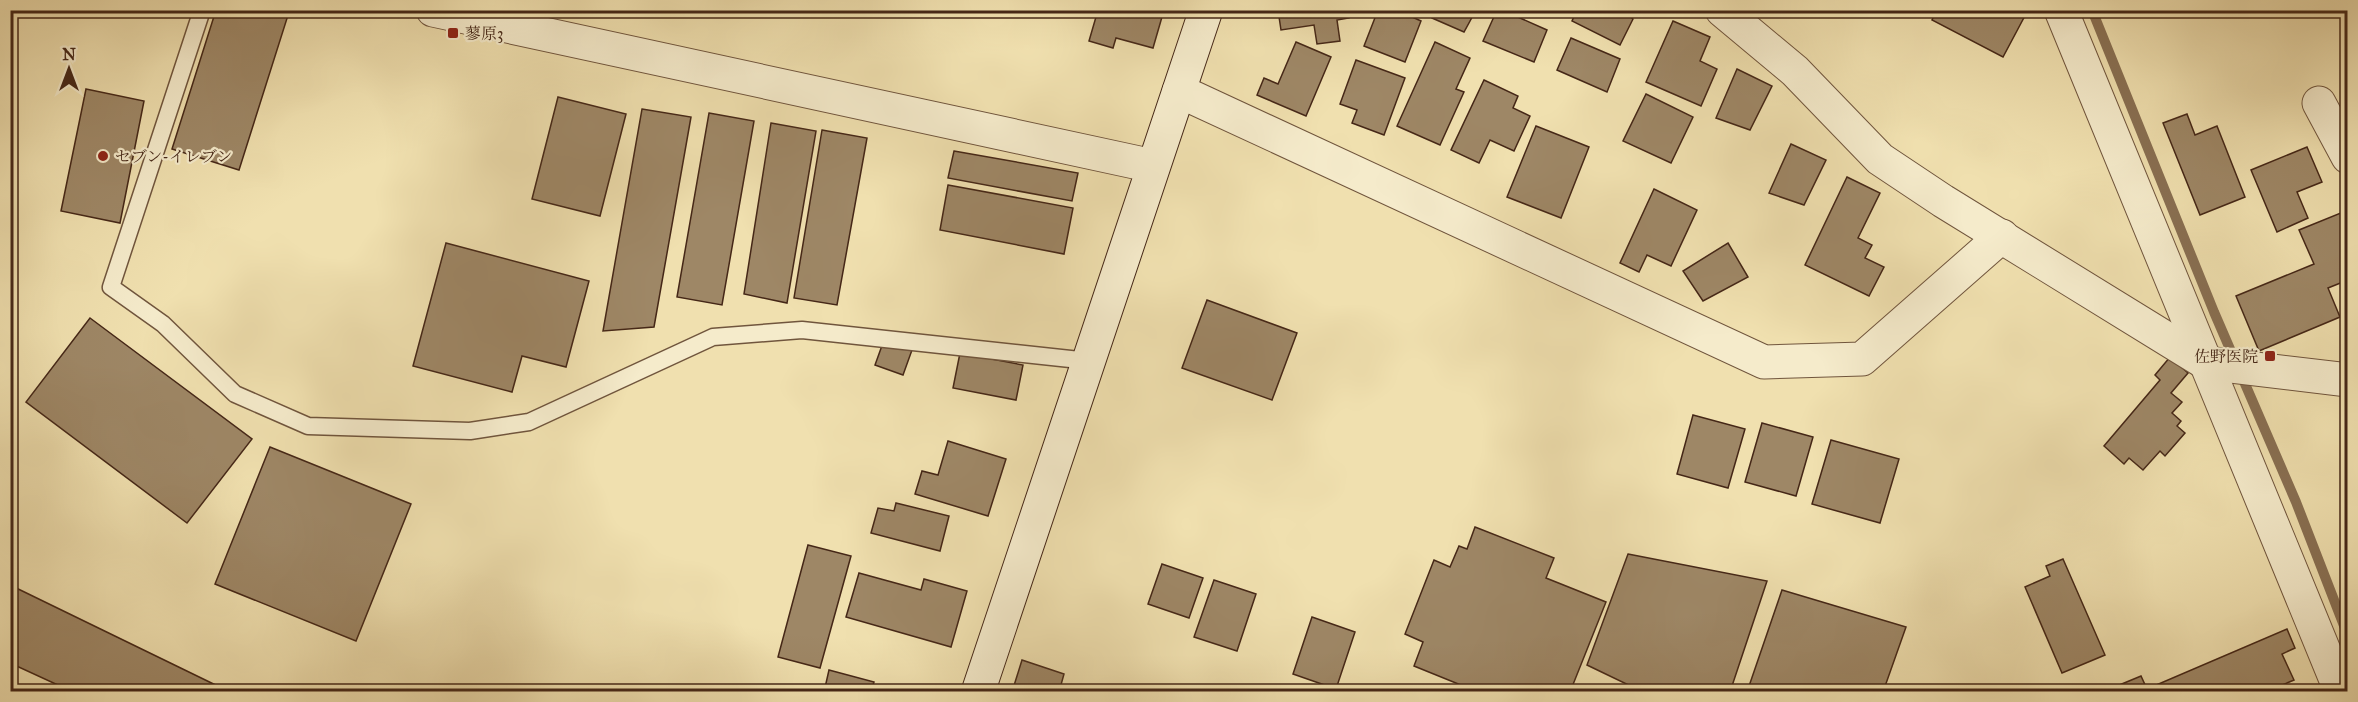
<svg xmlns="http://www.w3.org/2000/svg" width="2358" height="702" font-family="'IM FELL Great Primer','Noto Serif JP',serif">
<style>
.lines{fill:none;stroke-linecap:round;stroke-linejoin:round}
.stream{stroke:#897053;stroke-width:10}
.building{fill:#9e8766;stroke:#452717;stroke-width:1.5}
.lane-casing{stroke:#70553d;stroke-width:19}
.street-casing{stroke:#70553d;stroke-width:35}
.secondary-casing{stroke:#452717;stroke-width:35}
.lane{stroke:#f5ebcb;stroke-width:16}
.street{stroke:#f5ebcb;stroke-width:33}
.secondary{stroke:#f5ebcb;stroke-width:33}
.poi-dot{fill:#8f2418;stroke:#f5ebcb;stroke-width:2}
.labels{text-anchor:middle;stroke-width:4.5;stroke-linejoin:round;paint-order:stroke}
.poi-label{font-size:16px;fill:#452717;stroke:#f5ebcb;text-anchor:start}
</style>
<rect width="100%" height="100%" fill="#f0e0af"/>
<filter id="stains"><feTurbulence type="fractalNoise" baseFrequency=".00333" numOctaves="4"/><feColorMatrix values="0 0 0 0 .2 0 0 0 0 .09 0 0 0 0 .02 0 0 0 .5 -.17"/></filter>
<radialGradient id="worn" r=".72"><stop offset=".6" stop-color="#630" stop-opacity="0"/><stop offset="1" stop-color="#630" stop-opacity=".3"/></radialGradient>
<g class="lines">
<polyline class="stream" points="2092,10 2214,312 2296,502 2348,636"/>
</g>
<g class="building">
<polygon points="216,10 289,12 239,170 172,149"/>
<polygon points="1098,10 1164,10 1153,48 1116,38 1113,48 1089,41"/>
<polygon points="1278,10 1348,10 1349,18 1337,20 1340,41 1317,44 1314,25 1281,30"/>
<polygon points="1378,10 1397,10 1421,21 1405,62 1364,46"/>
<polygon points="1435,10 1476,10 1464,32 1432,18"/>
<polygon points="1497,10 1502,10 1547,30 1534,62 1483,41"/>
<polygon points="1577,10 1621,10 1633,19 1620,45 1572,21"/>
<polygon points="1937,10 2028,10 2003,57 1932,20"/>
<polygon points="1673,21 1710,37 1700,61 1717,69 1701,106 1646,82"/>
<polygon points="1571,38 1620,59 1607,92 1557,70"/>
<polygon points="1296,42 1331,57 1306,116 1257,95 1264,78 1278,84"/>
<polygon points="1435,42 1470,58 1456,89 1464,92 1440,145 1397,126"/>
<polygon points="1356,60 1405,78 1384,135 1352,123 1357,110 1340,104"/>
<polygon points="1737,69 1772,86 1750,130 1716,118"/>
<polygon points="1484,80 1518,96 1513,108 1530,116 1514,151 1490,140 1479,163 1451,150"/>
<polygon points="86,89 144,101 120,223 61,211"/>
<polygon points="1646,94 1693,117 1671,163 1623,141"/>
<polygon points="558,97 626,114 600,216 532,199"/>
<polygon points="642,109 691,117 654,327 603,331"/>
<polygon points="709,113 754,121 722,305 677,297"/>
<polygon points="2187,114 2195,135 2217,126 2245,197 2200,215 2163,123"/>
<polygon points="771,123 816,131 787,303 744,294"/>
<polygon points="1536,126 1589,147 1561,218 1507,197"/>
<polygon points="822,130 867,138 837,305 794,298"/>
<polygon points="1791,144 1826,160 1804,205 1769,193"/>
<polygon points="2307,147 2322,182 2297,192 2308,218 2277,232 2251,170"/>
<polygon points="954,151 1078,173 1072,201 948,178"/>
<polygon points="1847,177 1880,193 1858,238 1872,245 1865,258 1884,267 1869,296 1805,265"/>
<polygon points="948,185 1073,208 1064,254 940,230"/>
<polygon points="1654,189 1697,210 1671,266 1647,255 1639,272 1620,263"/>
<polygon points="2348,210 2348,280 2328,288 2340,317 2259,351 2236,296 2314,264 2299,230"/>
<polygon points="446,243 589,281 566,367 522,356 512,392 413,366"/>
<polygon points="1728,243 1748,277 1703,301 1683,271"/>
<polygon points="1207,300 1297,333 1272,400 1182,368"/>
<polygon points="90,318 252,439 187,523 26,402"/>
<polygon points="884,340 912,350 903,375 875,365"/>
<polygon points="960,353 1023,365 1016,400 953,388"/>
<polygon points="2170,357 2188,373 2171,393 2182,402 2172,413 2181,421 2177,426 2185,433 2165,456 2160,451 2143,470 2129,458 2124,464 2104,446 2160,380 2155,375"/>
<polygon points="1693,415 1745,429 1728,488 1677,474"/>
<polygon points="1762,423 1813,437 1796,496 1745,482"/>
<polygon points="1831,440 1899,459 1880,523 1812,504"/>
<polygon points="948,441 1006,459 988,516 915,494 922,471 938,475"/>
<polygon points="270,447 411,504 356,641 215,584"/>
<polygon points="896,503 949,516 940,551 871,533 878,508 894,511"/>
<polygon points="1475,527 1554,558 1546,578 1606,602 1570,692 1478,692 1414,666 1423,642 1405,634 1434,560 1450,567 1459,546 1467,549"/>
<polygon points="808,545 851,556 820,668 778,657"/>
<polygon points="1628,554 1767,581 1730,692 1638,692 1637,689 1587,665"/>
<polygon points="2063,559 2105,655 2062,673 2025,587 2050,576 2046,566"/>
<polygon points="1162,564 1203,578 1189,618 1148,604"/>
<polygon points="859,573 921,590 924,579 967,591 951,647 846,617"/>
<polygon points="1214,580 1256,594 1237,651 1194,637"/>
<polygon points="10,585 230,692 73,692 10,663"/>
<polygon points="1782,590 1906,627 1883,692 1747,692"/>
<polygon points="1312,617 1355,632 1336,689 1293,674"/>
<polygon points="2287,629 2295,648 2282,654 2294,680 2266,692 2120,692 2117,686 2141,676 2147,689"/>
<polygon points="1022,660 1064,674 1059,692 1012,692"/>
<polygon points="829,670 874,682 871,692 824,692"/>
</g>
<g class="lines">
<g class="lane-casing">
<polyline id="lane" points="202,10 111,287 163,324 235,394 308,426 470,431 529,422 713,337 802,330 1089,361"/>
</g>
<g class="street-casing">
<g id="street">
<polyline points="433,10 1153,166"/>
<polyline points="1722,10 1795,71 1880,159 1943,201 2206,363 2348,380"/>
<polyline points="2061,10 2341,692"/>
<polyline points="1179,91 1764,362 1862,359 2002,236"/>
<polyline points="2319,103 2348,157"/>
</g>
</g>
<g class="secondary-casing">
<polyline id="secondary" points="978,692 1206,10"/>
</g>
<use href="#lane" class="lane"/>
<use href="#street" class="street"/>
<use href="#secondary" class="secondary"/>
</g>
<g class="poi-dot">
<rect x="447" y="27" width="12" height="12" rx="3"/>
<circle cx="103" cy="156" r="6"/>
<rect x="2264" y="350" width="12" height="12" rx="3"/>
</g>
<g class="labels">
<g class="poi-label">
<text x="465" y="39">蓼原3</text>
<text x="115" y="162">セブン-イレブン</text>
<text x="2258" y="362" text-anchor="end">佐野医院</text>
</g>
</g>
<rect width="2358" height="702" fill="none" stroke="#f0e0af" stroke-width="36"/>
<rect x="12" y="12" width="2334" height="678" fill="none" stroke="#452717" stroke-width="3"/>
<rect x="18" y="18" width="2322" height="666" fill="none" stroke="#452717" stroke-width="1.5"/>
<g transform="translate(69 69)" stroke="#f5ebcb" stroke-width="4.5" paint-order="stroke">
<path d="M0-4.5L10 22L0 15L-10 22Z" fill="#452717"/>
<text y="-9" font-size="16" font-weight="bold" text-anchor="middle" fill="#452717">N</text>
</g>
<rect width="100%" height="100%" filter="url(#stains)"/>
<rect width="100%" height="100%" fill="url(#worn)"/>
</svg>
